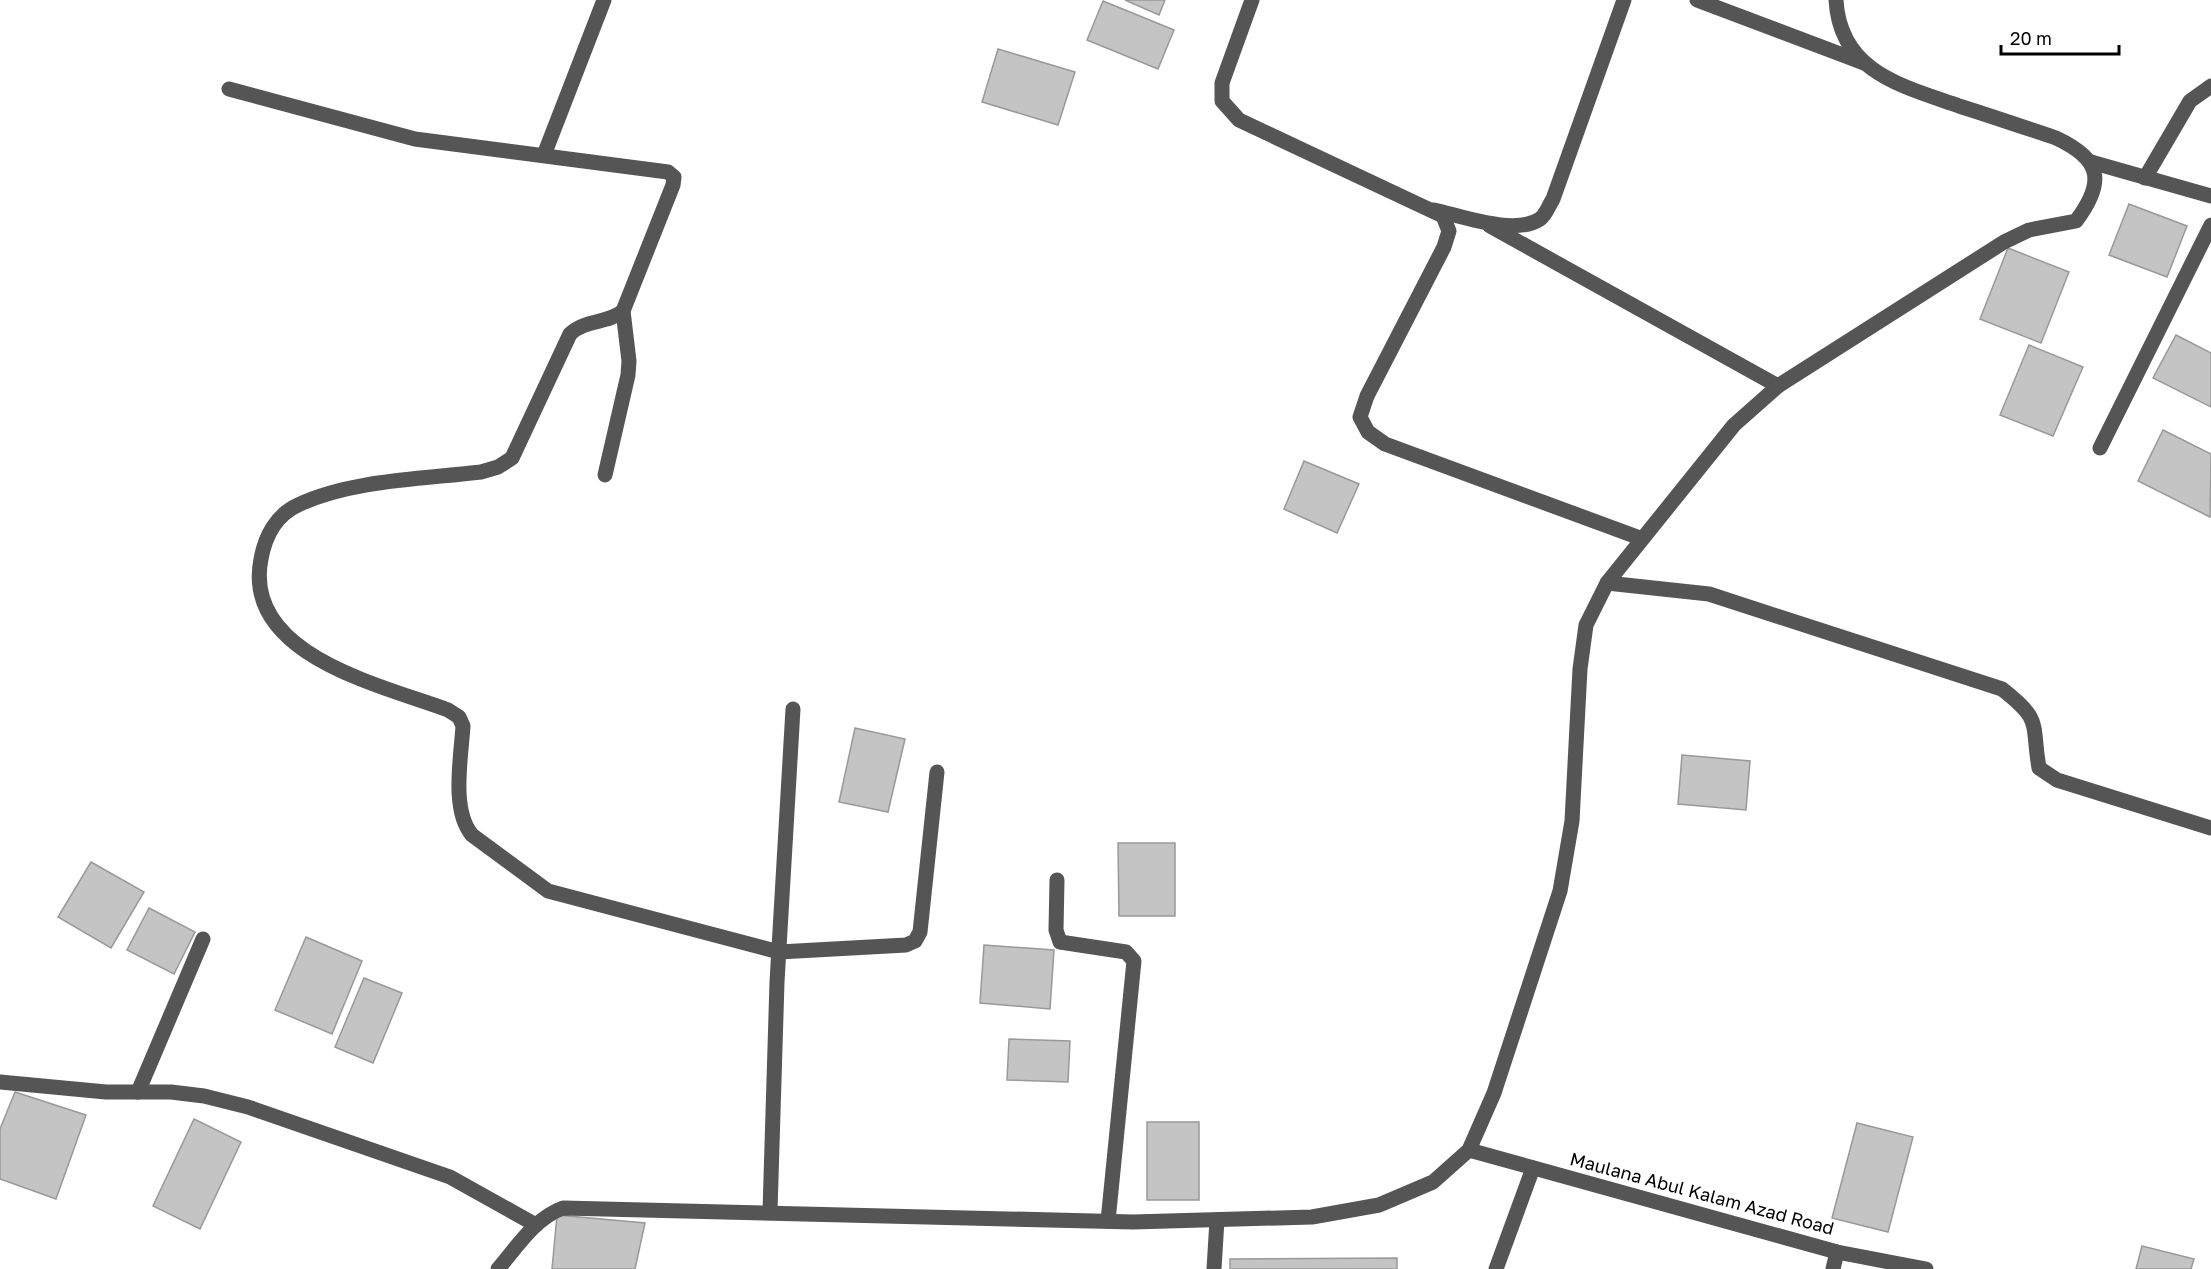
<svg xmlns="http://www.w3.org/2000/svg" width="2211" height="1269" font-family="'Golos Text',sans-serif">
<style>
.building{fill:#c4c4c4;stroke:#999;stroke-width:1.5}
.lines{fill:none;stroke-linecap:round;stroke-linejoin:round}
.minor{stroke:#555;stroke-width:15}
.labels{text-anchor:middle;stroke-width:4.5;stroke-linejoin:round;paint-order:stroke}
.street-label{font-size:18px;fill:#000;stroke:#fff}
</style>
<rect width="100%" height="100%" fill="#fff"/>
<g class="building">
<polygon points="1125,0 1165,0 1159,15"/>
<polygon points="1103,1 1174,30 1158,69 1087,40"/>
<polygon points="998,49 1075,72 1058,125 982,102"/>
<polygon points="2129,204 2187,226 2167,277 2109,255"/>
<polygon points="2008,248 2069,272 2041,343 1980,319"/>
<polygon points="2176,335 2211,353 2211,407 2153,378"/>
<polygon points="2029,345 2083,367 2053,436 2000,415"/>
<polygon points="2163,430 2211,454 2210,517 2138,481"/>
<polygon points="1304,461 1359,484 1337,533 1284,509"/>
<polygon points="855,728 905,739 888,812 839,802"/>
<polygon points="1682,755 1750,761 1746,810 1678,804"/>
<polygon points="1118,843 1175,843 1175,916 1119,916"/>
<polygon points="91,862 144,892 111,948 58,917"/>
<polygon points="149,908 195,932 174,974 127,950"/>
<polygon points="306,937 362,961 332,1034 275,1010"/>
<polygon points="984,945 1054,950 1050,1009 980,1003"/>
<polygon points="364,978 402,993 373,1063 335,1047"/>
<polygon points="1009,1039 1070,1041 1068,1082 1007,1080"/>
<polygon points="15,1092 86,1115 56,1199 0,1179 0,1129"/>
<polygon points="194,1119 241,1142 200,1229 153,1206"/>
<rect x="1147" y="1122" width="52" height="78"/>
<polygon points="1857,1123 1913,1137 1888,1232 1832,1218"/>
<polygon points="557,1215 645,1223 635,1269 552,1269"/>
<polygon points="2142,1246 2194,1259 2191,1269 2136,1269"/>
<polygon points="1397,1258 1397,1269 1230,1269 1230,1259"/>
</g>
<g class="lines">
<g class="minor">
<polyline points="1252,0 1222,83 1222,101 1239,120 1443,216 1449,231 1444,247 1367,396 1360,417 1368,432 1385,444 1640,538"/>
<polyline points="1697,0 1864,63"/>
<path d="M 229,89 L 415,139 L 668,172 L 674,177 L 673,185 L 623,311 C 607,324 586,319 570,334 L 512,458 L 498,467 L 481,472 C 423,479 351,480 298,505 C 276,515 265,537 261,559 C 242,655 381,685 448,710 L 459,717 L 463,726 C 461,758 451,810 472,835 L 548,891 L 779,952 L 906,945 L 915,941 L 920,932 L 937,772"/>
<polyline points="544,155 604,0"/>
<polyline points="2091,162 2211,196"/>
<polyline points="2145,178 2190,101 2211,86"/>
<path d="M 1434,210 C 1462,216 1515,236 1540,219 C 1546,215 1549,205 1553,199 L 1624,0"/>
<polyline points="1490,226 1778,386"/>
<polyline points="2100,448 2211,225"/>
<polyline points="605,475 628,375 629,361 623,311"/>
<path d="M 1607,583 L 1709,594 L 2002,689 C 2043,721 2031,722 2039,768 L 2057,780 L 2211,828"/>
<polyline points="1057,880 1056,930 1060,942 1126,952 1134,961 1108,1221"/>
<polyline points="0,1082 106,1092 171,1092 204,1096 248,1107 450,1177 536,1225"/>
<polyline points="138,1092 203,939"/>
<polyline points="1469,1150 1837,1252 1926,1269"/>
<polyline points="770,1211 777,982 793,709"/>
<path d="M 498,1269 C 517,1247 535,1218 563,1208 L 1133,1222 L 1312,1217 L 1379,1205 L 1433,1182 L 1469,1150 L 1494,1093 L 1560,891 L 1572,821 L 1580,669 L 1586,625 L 1607,583 L 1734,425 L 1778,386 L 2004,242 L 2029,230 L 2076,221 C 2106,181 2101,159 2056,138 C 2023,127 1991,116 1959,106 C 1902,86 1840,72 1836,0"/>
<polyline points="1214,1269 1217,1220"/>
<polyline points="1496,1269 1533,1168"/>
<polyline points="1833,1269 1837,1252"/>
</g>
</g>
<g class="labels">
<g class="street-label">
<text transform="translate(1702 1194) rotate(15)" y="6">Maulana Abul Kalam Azad Road</text>
</g>
</g>
<path d="M2001 45v9h118v-9" fill="none" stroke="#000000" stroke-width="3"/>
<text x="2010" y="45" font-size="18" fill="#000000" stroke="#ffffff" stroke-width="4.5" paint-order="stroke">20 m</text>
</svg>
